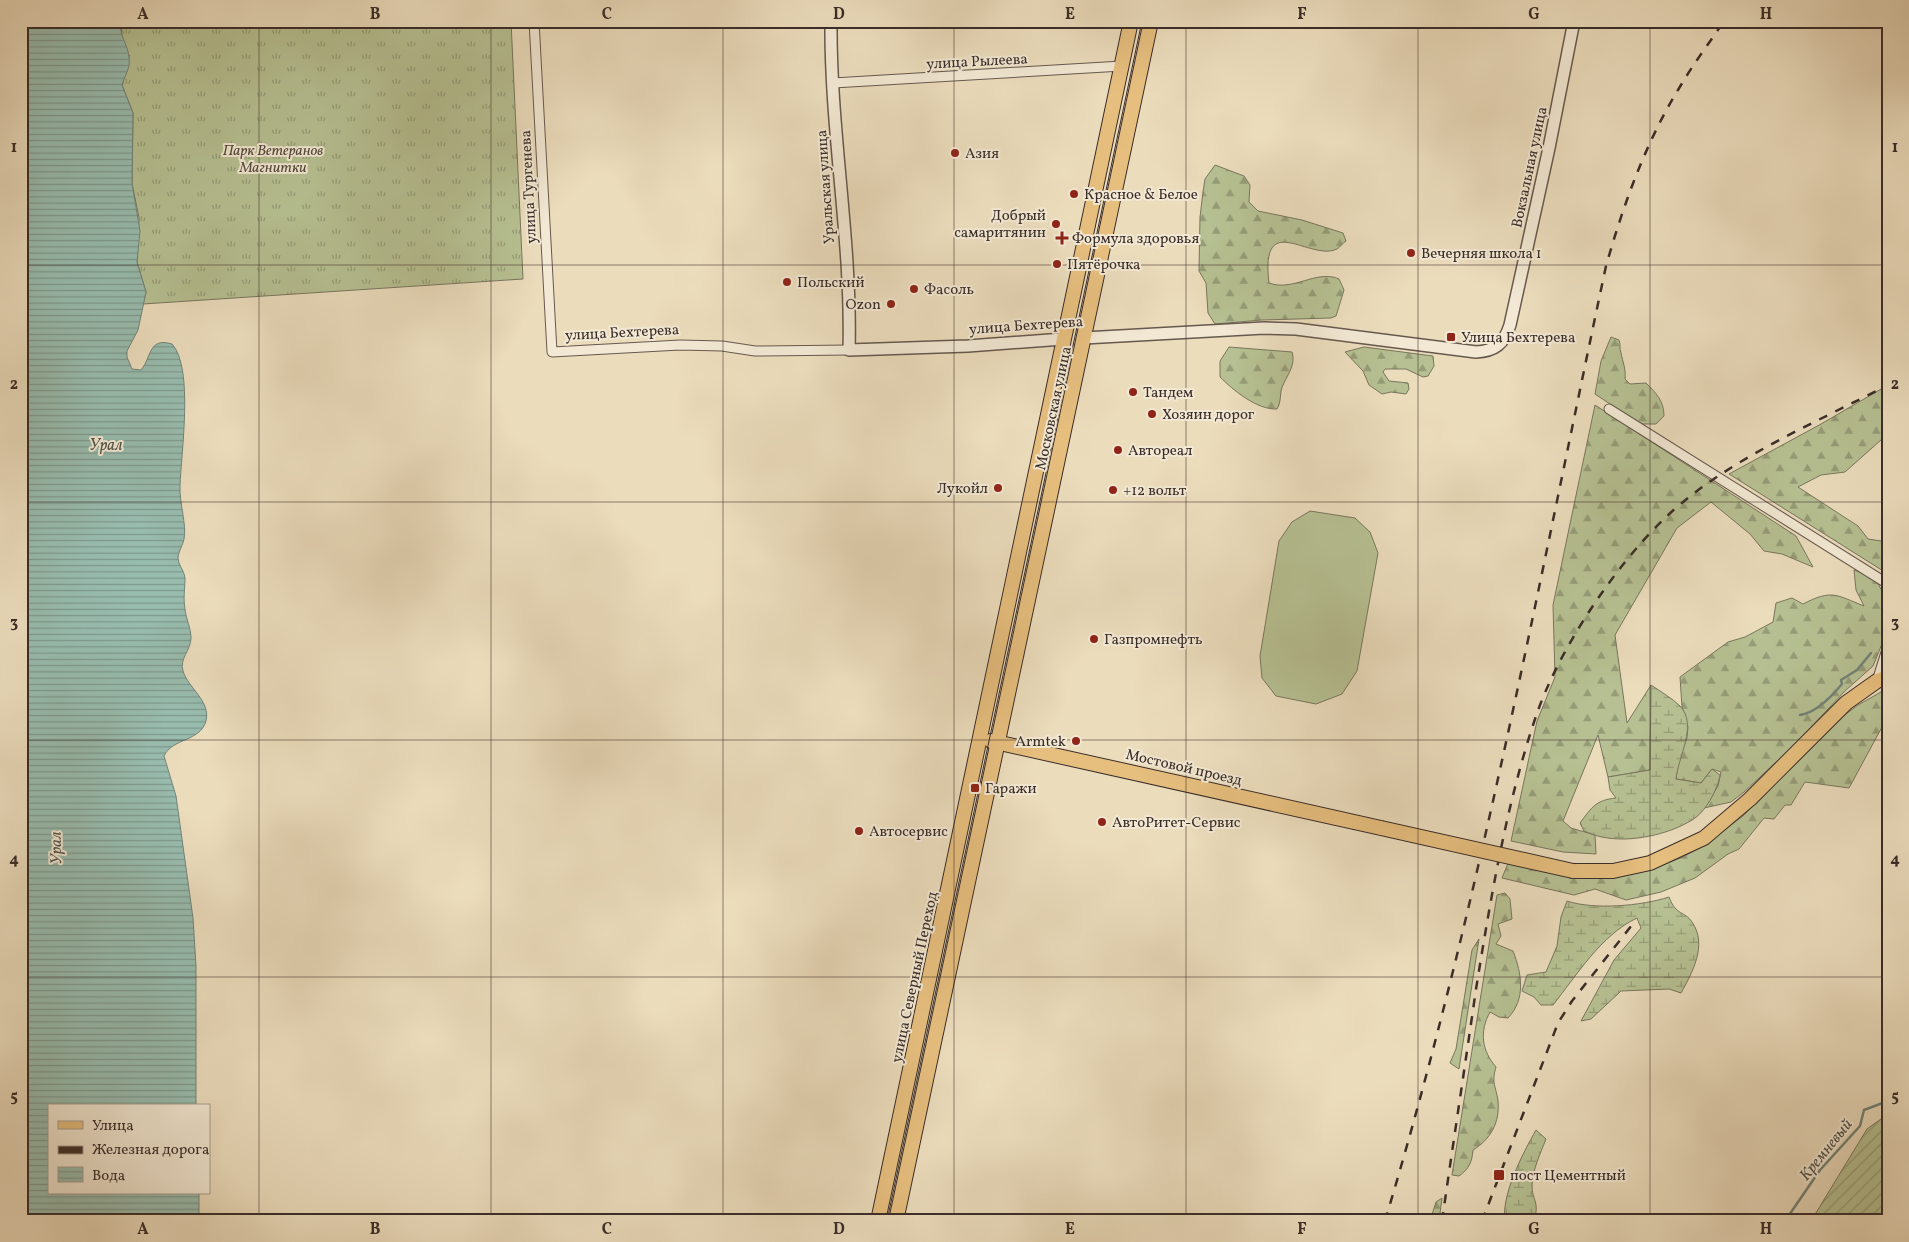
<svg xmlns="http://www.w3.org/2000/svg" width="1909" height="1242" font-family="Vollkorn,serif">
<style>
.grass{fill:url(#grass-tufts);stroke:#78765e}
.forest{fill:url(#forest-firs);stroke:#78765e}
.wetland{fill:url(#wetland-marsh);stroke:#78765e}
.garden{fill:url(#garden-furrows);stroke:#78765e}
.pitch{fill:#b6c092;stroke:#78765e}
.water{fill:url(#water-rules);stroke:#728379}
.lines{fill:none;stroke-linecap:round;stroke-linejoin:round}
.stream{stroke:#728379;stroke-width:2.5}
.minor-casing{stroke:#66594e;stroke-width:11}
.tertiary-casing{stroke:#66594e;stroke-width:14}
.primary-casing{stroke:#3a2d29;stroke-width:16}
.minor{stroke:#f2e8d3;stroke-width:9}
.tertiary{stroke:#f2e8d3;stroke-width:11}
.primary{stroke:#e6be7e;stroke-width:14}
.tram{stroke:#3a2d29;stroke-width:1}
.rail{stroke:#3a2d29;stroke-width:2.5;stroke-dasharray:9 9;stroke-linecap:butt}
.primary-bridge-casing{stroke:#3a2d29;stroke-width:16;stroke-linecap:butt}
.primary-bridge{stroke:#e6be7e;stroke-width:14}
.grid{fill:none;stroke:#3a2d29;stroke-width:1;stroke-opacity:0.55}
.poi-dot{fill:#8f2418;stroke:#f2e8d3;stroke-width:2}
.labels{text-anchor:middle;stroke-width:4;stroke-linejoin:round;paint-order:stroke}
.street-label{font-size:15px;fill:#3a2d29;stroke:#f2e8d3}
.park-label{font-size:15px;font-style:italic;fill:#534a3e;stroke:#f2e8d3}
.poi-label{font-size:15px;fill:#3a2d29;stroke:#f2e8d3;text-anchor:start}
.water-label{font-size:16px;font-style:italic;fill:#52514a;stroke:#f2e8d3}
.neatline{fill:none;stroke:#3a2d29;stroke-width:2}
.grid-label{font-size:16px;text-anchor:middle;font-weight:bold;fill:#3a2d29}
</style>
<defs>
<pattern id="grass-tufts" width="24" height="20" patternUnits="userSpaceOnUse" patternTransform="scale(1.25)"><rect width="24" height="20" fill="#b6c092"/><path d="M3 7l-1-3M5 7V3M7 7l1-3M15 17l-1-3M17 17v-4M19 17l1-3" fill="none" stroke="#959c77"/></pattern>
<pattern id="forest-firs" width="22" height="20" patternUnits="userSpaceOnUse" patternTransform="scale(1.25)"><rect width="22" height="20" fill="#b6c092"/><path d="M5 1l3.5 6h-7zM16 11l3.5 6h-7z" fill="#959c77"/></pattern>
<pattern id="wetland-marsh" width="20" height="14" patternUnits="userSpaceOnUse" patternTransform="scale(1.25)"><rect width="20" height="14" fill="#b6c092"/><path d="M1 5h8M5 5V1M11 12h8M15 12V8" fill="none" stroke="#959c77"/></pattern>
<pattern id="garden-furrows" width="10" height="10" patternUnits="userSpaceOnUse" patternTransform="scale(1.25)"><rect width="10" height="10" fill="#b6c092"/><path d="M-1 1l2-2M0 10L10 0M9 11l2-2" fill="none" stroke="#959c77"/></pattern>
<pattern id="water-rules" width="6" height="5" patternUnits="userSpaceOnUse" patternTransform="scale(1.25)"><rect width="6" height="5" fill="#98bcae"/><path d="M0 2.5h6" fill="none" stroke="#7d998e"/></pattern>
</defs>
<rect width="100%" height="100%" fill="#ebdcbc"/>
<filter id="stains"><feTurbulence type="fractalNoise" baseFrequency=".004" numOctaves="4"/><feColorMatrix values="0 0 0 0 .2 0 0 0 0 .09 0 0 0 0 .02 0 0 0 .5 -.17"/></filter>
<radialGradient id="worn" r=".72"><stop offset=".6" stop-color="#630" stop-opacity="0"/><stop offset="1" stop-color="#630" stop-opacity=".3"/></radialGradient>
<polygon class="grass" points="121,21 511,21 523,279 143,304 146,292 137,262 139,218 132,183 133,113 122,85 129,56 122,38"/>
<g class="forest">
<path d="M 1215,165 L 1244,176 L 1250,185 L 1249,202 L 1258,211 L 1302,220 L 1343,233 L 1346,241 C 1343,243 1340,247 1337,249 C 1310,262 1260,208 1269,283 C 1293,292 1317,269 1339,279 L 1344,290 L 1336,316 L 1331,318 L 1262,320 L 1215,324 L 1208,313 L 1206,283 L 1199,271 L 1200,217 L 1203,192 L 1205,179 Z"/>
<path d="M 1611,337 L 1619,340 C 1621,345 1619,348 1621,353 C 1623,363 1626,369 1625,379 L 1630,384 L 1646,383 C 1656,393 1664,401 1664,416 L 1656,424 L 1640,424 L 1595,394 L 1601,361 Z"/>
<path d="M 1229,347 L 1292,352 C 1296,364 1288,374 1283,385 C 1279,393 1282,401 1277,409 C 1257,410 1233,390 1220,377 L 1220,361 Z"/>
<polygon points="1364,347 1433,356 1434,366 1428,376 1423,377 1406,369 1385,369 1383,372 1389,381 1408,383 1409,389 1406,394 1391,392 1382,394 1369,385 1363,371 1345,352"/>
<polygon points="1888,385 1888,431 1881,440 1845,472 1821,475 1798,487 1858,526 1868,539 1888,542 1888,574 1729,474 1821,424"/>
<polygon points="1595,405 1796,536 1813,567 1782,554 1764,551 1750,534 1711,502 1677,528 1615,635 1627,723 1651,685 1650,770 1608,777 1598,735 1563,821 1571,828 1595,835 1596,854 1563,852 1511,841 1537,721 1555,677 1553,605"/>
<path d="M 1854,570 L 1874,577 L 1888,601 L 1888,610 L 1886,634 L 1873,666 L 1845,691 L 1792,747 L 1744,792 L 1731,802 L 1704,808 L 1718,786 L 1721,772 L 1712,769 L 1701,783 L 1676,779 L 1678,762 L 1687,738 L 1688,727 L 1682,707 L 1680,677 L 1728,642 L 1745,637 L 1773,622 L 1776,603 L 1792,598 L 1803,604 C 1832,589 1836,595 1864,606 L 1856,590 Z"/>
<polygon points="1888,688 1888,716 1849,788 1805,782 1791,805 1785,805 1774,819 1764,818 1739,849 1728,854 1695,878 1661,892 1626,900 1595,889 1574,895 1502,878 1509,861 1652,869 1683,857 1701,847 1743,816 1838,720 1858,705"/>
<path d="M 1505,893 L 1510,899 L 1512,919 L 1498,924 L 1501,936 L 1496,944 L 1513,951 C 1522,974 1526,999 1508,1018 L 1499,1017 L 1490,1012 C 1479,1032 1482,1051 1496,1067 C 1491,1083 1496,1086 1498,1101 C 1500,1122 1491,1139 1473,1150 C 1472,1162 1469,1169 1459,1176 L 1452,1175 L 1497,895 Z"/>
<polygon points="1479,939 1459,1069 1450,1063 1456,1049 1472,950"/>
<polygon points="1442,1198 1439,1221 1430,1221 1436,1202"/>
</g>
<g class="wetland">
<path d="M 1651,685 C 1661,692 1672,698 1680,706 C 1698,725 1678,757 1676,779 L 1701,783 L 1712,769 L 1720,775 C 1718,789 1705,813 1692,820 C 1668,835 1629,843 1602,837 C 1596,836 1590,833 1584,831 L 1580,823 C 1592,807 1596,800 1616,798 L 1610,790 L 1608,777 L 1650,770 Z"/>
<path d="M 1669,897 C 1676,916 1685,911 1692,922 C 1708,945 1692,973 1681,993 L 1669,989 L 1621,991 L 1591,1019 L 1581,1021 L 1614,960 L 1641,928 L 1637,918 C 1601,935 1577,975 1553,1005 L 1541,1005 L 1534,997 L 1522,991 L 1527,975 L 1546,972 L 1557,946 L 1561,917 L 1567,901 C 1594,910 1641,906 1669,897 Z"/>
<path d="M 1536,1130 L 1546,1139 C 1540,1154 1533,1169 1532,1185 C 1532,1201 1540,1201 1534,1221 L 1505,1221 C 1501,1195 1523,1153 1536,1130 Z"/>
</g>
<polygon class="garden" points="1888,1114 1888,1221 1811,1221 1867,1129"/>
<polygon class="pitch" points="1310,511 1355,518 1370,532 1378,553 1357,671 1342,694 1316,704 1276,696 1262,678 1260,656 1279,541 1292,522"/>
<path class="water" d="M 21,21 L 121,21 C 118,35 128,44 129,57 C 131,67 125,75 122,85 L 133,113 L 132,183 L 140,231 L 137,262 L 146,292 L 138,330 L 127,351 L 127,357 L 132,369 L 141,370 C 152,357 148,337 172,344 C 194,368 181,453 180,486 C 179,501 187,526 184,539 C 183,545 179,550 178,557 C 178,565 184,570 185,578 C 185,589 183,598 185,609 C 186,619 191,628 191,638 C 191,650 179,659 183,671 C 188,688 211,701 206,721 C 200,742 172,738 164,756 L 176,796 L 193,918 L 196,966 L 196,1106 L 49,1106 L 49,1193 L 199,1193 L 199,1221 L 21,1221 Z"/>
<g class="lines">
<g class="stream">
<path d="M 1800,715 C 1816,713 1832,696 1842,684 L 1841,680 L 1857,670 L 1871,653"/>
<polyline points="1785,1221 1820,1170 1860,1126 1864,1110 1888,1101"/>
</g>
<g class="minor-casing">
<g id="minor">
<polyline points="534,21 552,352 680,345 722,346 755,351 849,350"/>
<polyline points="833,83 1122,66"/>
<polyline points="1609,409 1888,584"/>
<polyline points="1877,681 1888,646"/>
</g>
</g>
<g class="tertiary-casing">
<g id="tertiary">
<path d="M 831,21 C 830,131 852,241 849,350 L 968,346 L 1063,339"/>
<path d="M 1084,338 L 1264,328 L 1296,329 L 1476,352 C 1495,351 1504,344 1510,325 L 1549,148 L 1574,21"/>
</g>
</g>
<g class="primary-casing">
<g id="primary">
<polyline points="991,741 1381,828"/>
<polyline points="1573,871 1613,871 1650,863 1704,838 1750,799 1846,703 1877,681 1888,677"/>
<polyline points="878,1221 1131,21"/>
<polyline points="896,1221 1151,21"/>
</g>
</g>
<use href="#minor" class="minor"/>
<use href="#tertiary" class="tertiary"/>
<use href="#primary" class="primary"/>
<polyline class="tram" points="887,1221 1142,21"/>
<g class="rail">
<path d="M 1385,1221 C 1479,908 1538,585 1606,266 C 1624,203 1646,141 1681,85 C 1694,63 1710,42 1724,21"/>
<path d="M 1442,1221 C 1453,1144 1465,1066 1476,989 C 1491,897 1506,805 1536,716 C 1559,649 1614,567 1665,518 C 1724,461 1815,423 1888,385"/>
<polyline points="1482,1221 1558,1023 1572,1001 1632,925"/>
</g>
<g class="primary-bridge-casing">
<polyline id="primary-bridge" points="1381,828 1573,871"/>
</g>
<use href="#primary-bridge" class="primary-bridge"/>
</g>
<path class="grid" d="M 259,21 L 259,1221M 491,21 L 491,1221M 723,21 L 723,1221M 954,21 L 954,1221M 1186,21 L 1186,1221M 1418,21 L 1418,1221M 1650,21 L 1650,1221M 21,265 L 1888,265M 21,502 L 1888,502M 21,740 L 1888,740M 21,977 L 1888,977"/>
<g class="poi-dot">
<circle cx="955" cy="153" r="5"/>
<circle cx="1074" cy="194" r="5"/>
<circle cx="1056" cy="224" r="5"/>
<path d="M1059.5 230.5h5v5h5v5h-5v5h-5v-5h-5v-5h5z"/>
<circle cx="1411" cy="253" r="5"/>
<circle cx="1057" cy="264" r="5"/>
<circle cx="787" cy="282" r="5"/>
<circle cx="914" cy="289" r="5"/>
<circle cx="891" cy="304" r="5"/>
<rect x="1446" y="332" width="10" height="10" rx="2.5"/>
<circle cx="1133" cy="392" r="5"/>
<circle cx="1152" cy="414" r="5"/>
<circle cx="1118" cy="450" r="5"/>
<circle cx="998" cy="488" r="5"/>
<circle cx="1113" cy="490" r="5"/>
<circle cx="1094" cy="639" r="5"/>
<circle cx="1076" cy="741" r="5"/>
<rect x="970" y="783" width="10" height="10" rx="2.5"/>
<circle cx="1102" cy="822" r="5"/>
<circle cx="859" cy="831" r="5"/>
<rect x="1493" y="1169" width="12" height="12" rx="2.5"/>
</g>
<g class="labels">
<g class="street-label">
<text transform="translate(977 61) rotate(-3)" y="5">улица Рылеева</text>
<text transform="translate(1529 167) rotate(-78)" y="5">Вокзальная улица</text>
<text transform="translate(528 187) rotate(-93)" y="5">улица Тургенева</text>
<text transform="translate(825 187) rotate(-94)" y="5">Уральская улица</text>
<text transform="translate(1026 325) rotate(-4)" y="5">улица Бехтерева</text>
<text transform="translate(622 332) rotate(-3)" y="5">улица Бехтерева</text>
<text transform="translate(1053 408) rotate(-78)" y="5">Московская улица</text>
<text transform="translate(1184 767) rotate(13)" y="5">Мостовой проезд</text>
<text transform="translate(914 977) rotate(-78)" y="5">улица Северный Переход</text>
</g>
<g class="park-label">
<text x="273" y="155">Парк Ветеранов<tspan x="273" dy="17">Магнитки</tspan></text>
</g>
<g class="poi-label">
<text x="965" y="158">Азия</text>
<text x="1084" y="199">Красное &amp; Белое</text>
<text x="1046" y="220" text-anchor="end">Добрый<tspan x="1046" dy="17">самаритянин</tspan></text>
<text x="1072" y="243">Формула здоровья</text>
<text x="1421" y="258">Вечерняя школа 1</text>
<text x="1067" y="269">Пятёрочка</text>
<text x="797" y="287">Польский</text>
<text x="924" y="294">Фасоль</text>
<text x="881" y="309" text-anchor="end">Ozon</text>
<text x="1461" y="342">Улица Бехтерева</text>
<text x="1143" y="397">Тандем</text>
<text x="1162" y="419">Хозяин дорог</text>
<text x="1128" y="455">Автореал</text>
<text x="988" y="493" text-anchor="end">Лукойл</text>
<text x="1123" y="495">+12 вольт</text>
<text x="1104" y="644">Газпромнефть</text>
<text x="1066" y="746" text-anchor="end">Armtek</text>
<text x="985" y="793">Гаражи</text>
<text x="1112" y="827">АвтоРитет-Сервис</text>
<text x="869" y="836">Автосервис</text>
<text x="1510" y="1180">пост Цементный</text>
</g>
<g class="water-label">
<text x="106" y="450">Урал</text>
<text transform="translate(55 848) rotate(-91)" y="6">Урал</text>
<text transform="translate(1825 1149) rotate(-51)" y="6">Кремневый</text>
</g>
</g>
<rect width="1909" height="1242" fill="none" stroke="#ebdcbc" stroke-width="55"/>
<rect x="48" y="1104" width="162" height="90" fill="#f2e8d3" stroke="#a89d8f"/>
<rect x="58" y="1121" width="25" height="8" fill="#e6be7e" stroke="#a89d8f"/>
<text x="92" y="1130" font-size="15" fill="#3a2d29">Улица</text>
<rect x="58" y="1146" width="25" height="8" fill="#3a2d29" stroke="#a89d8f"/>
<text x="92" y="1154" font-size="15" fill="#3a2d29">Железная дорога</text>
<rect x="58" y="1167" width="25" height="15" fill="url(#water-rules)" stroke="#a89d8f"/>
<text x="92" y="1180" font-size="15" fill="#3a2d29">Вода</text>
<rect x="28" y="28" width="1854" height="1186" class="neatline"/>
<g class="grid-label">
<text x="143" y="19">A</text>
<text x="375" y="19">B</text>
<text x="607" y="19">C</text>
<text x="839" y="19">D</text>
<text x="1070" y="19">E</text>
<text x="1302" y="19">F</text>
<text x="1534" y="19">G</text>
<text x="1766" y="19">H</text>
<text x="14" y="152">1</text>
<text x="1895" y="152">1</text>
<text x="14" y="389">2</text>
<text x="1895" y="389">2</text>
<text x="14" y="627">3</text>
<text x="1895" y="627">3</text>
<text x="14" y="864">4</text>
<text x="1895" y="864">4</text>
<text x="14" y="1101">5</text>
<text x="1895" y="1101">5</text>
<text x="143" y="1234">A</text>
<text x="375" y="1234">B</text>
<text x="607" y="1234">C</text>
<text x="839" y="1234">D</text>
<text x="1070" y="1234">E</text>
<text x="1302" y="1234">F</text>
<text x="1534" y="1234">G</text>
<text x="1766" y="1234">H</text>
</g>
<rect width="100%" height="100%" filter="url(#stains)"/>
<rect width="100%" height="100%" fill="url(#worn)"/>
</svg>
